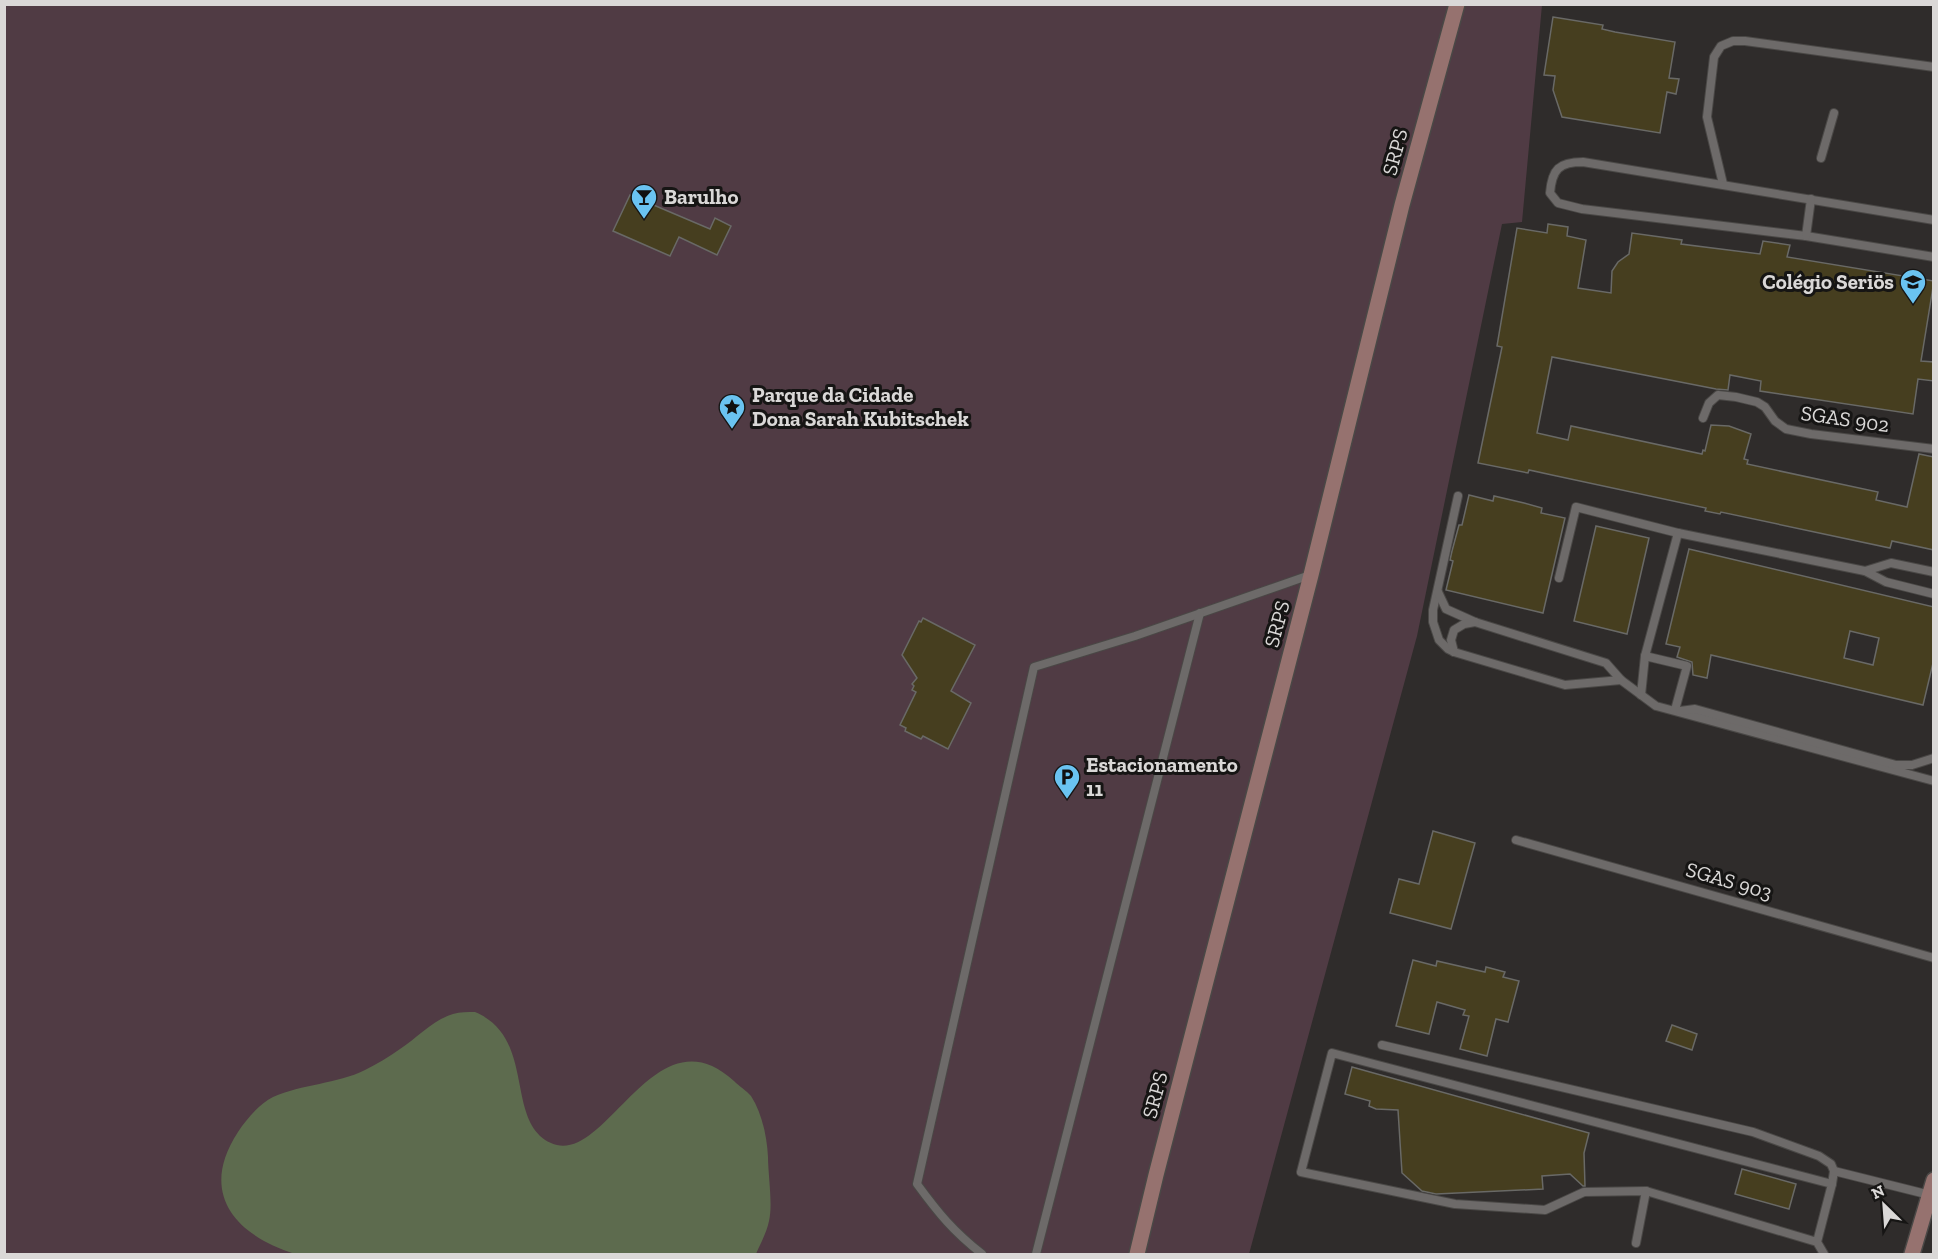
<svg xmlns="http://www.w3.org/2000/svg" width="1938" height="1259" font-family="'Zilla Slab',serif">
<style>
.green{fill:#503b44}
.water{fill:#5d6b4e}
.building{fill:#463e1f;stroke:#696966;stroke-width:1.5;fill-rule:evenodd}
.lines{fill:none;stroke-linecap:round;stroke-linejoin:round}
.lane-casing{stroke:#4a4846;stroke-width:10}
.secondary-casing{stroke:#4a4846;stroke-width:18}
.lane{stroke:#6d6a69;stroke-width:8}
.secondary{stroke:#96726f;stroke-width:15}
.labels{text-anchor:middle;stroke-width:6;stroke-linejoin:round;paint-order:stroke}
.street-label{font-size:21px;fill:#dad8d7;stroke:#161514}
.poi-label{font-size:21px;font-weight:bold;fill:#dad8d7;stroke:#161514;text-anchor:start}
</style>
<rect width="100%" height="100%" fill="#2f2c2b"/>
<polygon class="green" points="5,5 1542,5 1522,222 1502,224 1417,636 1249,1254 5,1254"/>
<path class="water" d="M 475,1012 C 537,1038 504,1121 551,1143 C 606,1168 654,1007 734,1081 C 739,1086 747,1091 751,1096 C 762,1113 767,1137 768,1157 C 768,1174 773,1205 769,1221 C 767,1232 760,1244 756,1254 L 295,1254 C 235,1235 198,1193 238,1132 C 246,1120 260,1103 273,1097 C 302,1084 337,1084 365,1070 C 377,1064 389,1057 400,1049 C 417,1038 433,1020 453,1014 C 460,1012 468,1012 475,1012 Z"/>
<g class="building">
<polygon points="1553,17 1603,25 1602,29 1615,32 1675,42 1669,78 1679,79 1676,94 1667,92 1660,133 1562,117 1553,90 1555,76 1544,75"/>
<polygon points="630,195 710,229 715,218 731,226 717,255 679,237 670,256 613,231"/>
<polygon points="1548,224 1568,227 1567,236 1586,240 1578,288 1611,293 1612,271 1618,262 1629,254 1632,233 1682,240 1681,244 1760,254 1763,241 1790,245 1787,257 1934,281 1921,361 1934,362 1934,381 1918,379 1913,414 1760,391 1761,381 1730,375 1728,390 1716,389 1552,357 1537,433 1568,440 1571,426 1702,454 1703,450 1705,451 1711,425 1729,426 1751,434 1744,459 1748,460 1747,464 1878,492 1876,500 1907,507 1919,454 1934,457 1934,550 1892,541 1890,548 1721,512 1720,514 1705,511 1706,508 1552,475 1529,470 1528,473 1478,463 1502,347 1497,346 1517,228 1547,233"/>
<polygon points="1469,495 1493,501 1494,496 1524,503 1542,508 1541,513 1565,518 1543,613 1446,590 1453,561 1450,560 1452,551 1459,525 1462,525"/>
<polygon points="1596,526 1649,538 1627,634 1574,621"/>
<path d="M 1689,549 L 1934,607 L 1934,659 L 1923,705 L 1711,655 L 1707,678 L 1693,675 L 1692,662 L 1677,657 L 1680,647 L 1666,644 ZM 1850,631 L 1879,638 L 1873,665 L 1844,658 Z"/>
<polygon points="923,618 975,645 951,691 971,703 948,749 923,736 921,739 905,731 906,728 900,725 916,692 912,690 914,686 912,684 917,678 902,655 919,621 921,622"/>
<polygon points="1433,831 1475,843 1451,929 1390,913 1399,879 1419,884"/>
<polygon points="1413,960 1436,966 1437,961 1485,972 1486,967 1505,972 1503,977 1519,981 1508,1022 1496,1019 1487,1056 1460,1049 1469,1016 1463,1015 1465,1010 1437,1002 1429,1034 1396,1026"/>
<polygon points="1672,1025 1697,1034 1692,1050 1666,1041"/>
<polygon points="1352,1067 1589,1133 1584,1153 1585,1186 1583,1186 1570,1174 1542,1176 1543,1189 1436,1194 1422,1191 1402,1173 1398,1110 1376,1109 1369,1106 1370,1101 1345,1094"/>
<polygon points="1742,1169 1796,1184 1789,1209 1735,1194"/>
</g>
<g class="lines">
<g class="lane-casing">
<g id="lane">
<polyline points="1821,158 1834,113"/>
<polyline points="1723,184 1707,117 1714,57 1721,46 1733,41 1745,41 1934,67"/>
<path d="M 1934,220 L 1583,162 C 1559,162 1552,169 1550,193 L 1558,203 L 1582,209 L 1806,236 L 1934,257"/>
<polyline points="1806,236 1811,199"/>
<polyline points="1703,418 1709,403 1718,395 1736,397 1757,402 1765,407 1775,421 1786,429 1811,434 1934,449"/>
<polyline points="1458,496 1433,610 1433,622 1439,640 1448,649 1454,652 1565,685 1621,680"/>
<polyline points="1865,571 1891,563 1934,572"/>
<polyline points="1559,578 1576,507 1678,533"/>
<polyline points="1438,592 1446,609 1475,622 1606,663 1621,680 1656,706 1934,781"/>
<polyline points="1454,652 1451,640 1454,630 1464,624 1475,622"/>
<polyline points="1641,695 1645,656"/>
<polyline points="1675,710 1687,666 1645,656 1678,533 1865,571 1886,582 1934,594"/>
<polyline points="1680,711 1695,709 1896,765 1912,765 1934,758"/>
<polyline points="1516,840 1934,958"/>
<polyline points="1382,1045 1753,1132 1819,1156 1831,1164 1834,1171 1832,1184"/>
<polyline points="1834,1171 1930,1195"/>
<polyline points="1817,1242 1646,1191 1584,1192 1545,1210 1455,1204 1301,1172 1332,1053 1832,1184 1817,1242 1824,1254"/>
<polyline points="1636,1243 1646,1191"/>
<path d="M 982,1254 C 953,1231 939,1214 917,1184 L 1034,667 L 1135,636 L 1310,575"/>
<polyline points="1036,1254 1200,613"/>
</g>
</g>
<g class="secondary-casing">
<g id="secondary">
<polyline points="1137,1254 1156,1175 1311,575 1402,205 1457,4"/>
<polyline points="1912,1254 1934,1180"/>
</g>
</g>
<use href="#lane" class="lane"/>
<use href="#secondary" class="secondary"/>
</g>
<defs>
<g id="bar-pin" transform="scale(1.35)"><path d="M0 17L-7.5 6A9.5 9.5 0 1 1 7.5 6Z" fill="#6ac3f1" stroke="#161514"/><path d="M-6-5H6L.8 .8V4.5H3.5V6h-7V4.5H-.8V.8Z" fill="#111"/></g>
<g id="school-pin" transform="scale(1.35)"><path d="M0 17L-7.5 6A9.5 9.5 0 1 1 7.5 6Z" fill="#6ac3f1" stroke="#161514"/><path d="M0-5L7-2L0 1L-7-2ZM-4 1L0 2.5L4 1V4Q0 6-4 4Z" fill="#111"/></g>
<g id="sight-pin" transform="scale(1.35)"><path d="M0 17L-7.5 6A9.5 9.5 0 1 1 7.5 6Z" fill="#6ac3f1" stroke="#161514"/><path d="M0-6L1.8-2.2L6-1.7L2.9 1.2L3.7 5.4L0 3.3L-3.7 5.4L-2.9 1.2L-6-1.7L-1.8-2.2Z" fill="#111"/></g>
<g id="parking-pin" transform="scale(1.35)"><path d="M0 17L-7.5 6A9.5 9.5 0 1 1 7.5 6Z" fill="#6ac3f1" stroke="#161514"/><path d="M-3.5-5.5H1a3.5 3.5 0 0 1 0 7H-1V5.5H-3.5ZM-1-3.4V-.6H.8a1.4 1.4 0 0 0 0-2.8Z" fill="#111"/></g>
</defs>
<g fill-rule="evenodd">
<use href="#bar-pin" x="644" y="197"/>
<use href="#school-pin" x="1913" y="282"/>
<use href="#sight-pin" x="732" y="407"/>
<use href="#parking-pin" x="1067" y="777"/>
</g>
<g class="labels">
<g class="street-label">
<text transform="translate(1395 152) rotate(-75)" y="7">SRPS</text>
<text transform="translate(1845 419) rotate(8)" y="7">SGAS 902</text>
<text transform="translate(1277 624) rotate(-75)" y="7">SRPS</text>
<text transform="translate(1729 881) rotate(16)" y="7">SGAS 903</text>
<text transform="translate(1155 1095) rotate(-75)" y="7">SRPS</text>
</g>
<g class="poi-label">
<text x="664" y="204">Barulho</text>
<text x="1894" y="289" text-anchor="end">Colégio Seriös</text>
<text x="752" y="402">Parque da Cidade<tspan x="752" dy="24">Dona Sarah Kubitschek</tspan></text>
<text x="1086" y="772">Estacionamento<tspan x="1086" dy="24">11</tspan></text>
</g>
</g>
<rect width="1938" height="1259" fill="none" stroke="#dad8d7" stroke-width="12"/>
<g transform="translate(1884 1205) rotate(335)" stroke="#161514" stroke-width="4.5" paint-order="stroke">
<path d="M0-4.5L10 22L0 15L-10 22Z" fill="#dad8d7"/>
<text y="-9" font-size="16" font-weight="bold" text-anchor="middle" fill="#dad8d7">N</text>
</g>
</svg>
